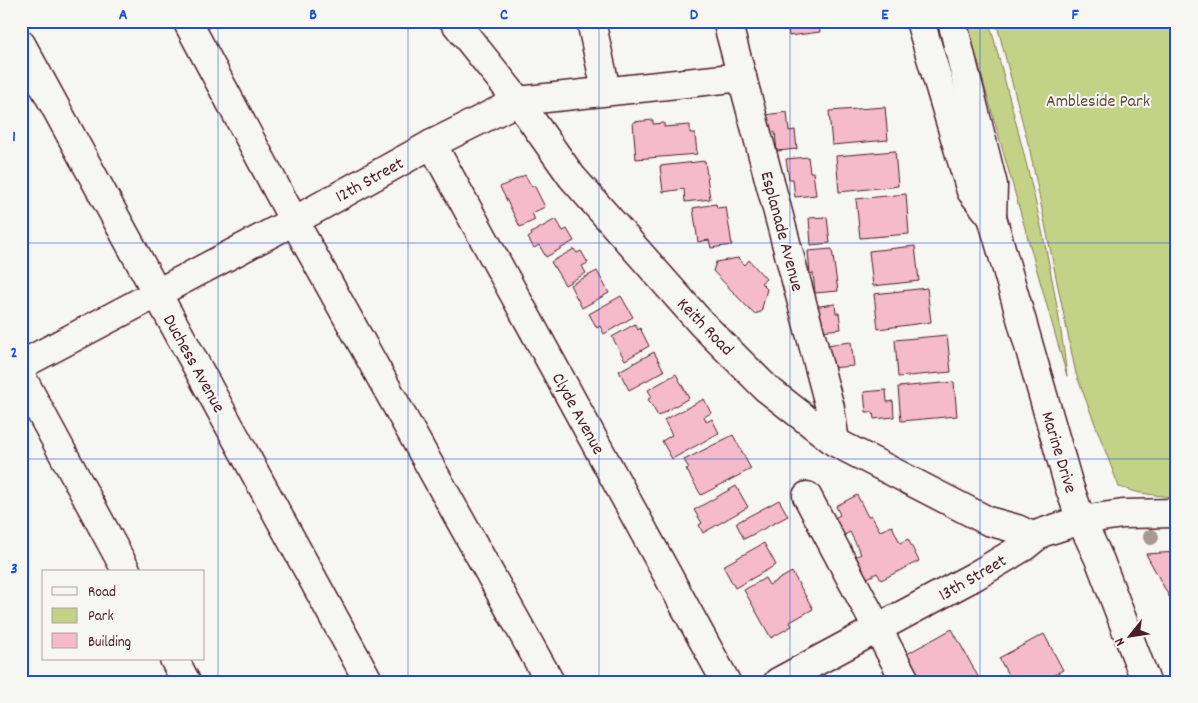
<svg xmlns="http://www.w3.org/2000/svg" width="1198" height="703" font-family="Dekko,sans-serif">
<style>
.green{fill:#c4d287;stroke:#877859}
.building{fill:#f5bbcb;stroke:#4a1f2b}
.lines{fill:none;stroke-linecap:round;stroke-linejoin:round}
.minor-casing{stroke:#4a1f2b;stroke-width:31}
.major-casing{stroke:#4a1f2b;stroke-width:31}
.minor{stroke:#f6f6f2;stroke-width:28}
.major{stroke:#f6f6f2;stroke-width:28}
.tree{fill:#a89891}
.grid{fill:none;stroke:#1d4ed8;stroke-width:1;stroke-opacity:0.55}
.labels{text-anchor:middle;stroke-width:4;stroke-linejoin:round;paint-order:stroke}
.park-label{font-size:18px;fill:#684c42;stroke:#f6f6f2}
.street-label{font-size:18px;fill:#4a1f2b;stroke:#f6f6f2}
.neatline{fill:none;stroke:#1d4ed8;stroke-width:2}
.grid-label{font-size:16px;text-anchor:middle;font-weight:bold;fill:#1d4ed8}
</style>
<rect width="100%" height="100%" fill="#f6f6f2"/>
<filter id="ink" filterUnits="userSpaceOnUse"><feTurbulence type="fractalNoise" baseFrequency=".02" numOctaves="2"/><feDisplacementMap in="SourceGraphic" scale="10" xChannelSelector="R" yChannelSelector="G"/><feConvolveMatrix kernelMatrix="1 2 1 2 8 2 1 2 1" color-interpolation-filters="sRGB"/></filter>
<g filter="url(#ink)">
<g class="green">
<path d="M 966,21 L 989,21 C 1020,138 1053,255 1067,376 Z"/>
<polygon points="996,21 1177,21 1177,498 1140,493 1119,487 1076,374 1030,151"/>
</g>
<g class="building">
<polygon points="787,21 818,21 820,32 789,36"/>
<polygon points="885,107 888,140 832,145 829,111"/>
<polygon points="787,112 789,131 795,130 797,149 777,151 775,132 767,133 765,115"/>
<polygon points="653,120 653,124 664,123 664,127 690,125 690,133 695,133 697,154 636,159 633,122"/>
<polygon points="895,151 898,186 839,192 836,156"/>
<polygon points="808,157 810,172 813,172 816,195 795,197 793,179 789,179 786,159"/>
<polygon points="705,161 710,199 685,202 684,189 663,192 660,166"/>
<polygon points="525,175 532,187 534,185 545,207 532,213 535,220 520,227 500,187"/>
<polygon points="906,194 909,234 860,238 856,199"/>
<polygon points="716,204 717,208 726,207 732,245 711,248 709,240 698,242 693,208"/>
<polygon points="827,217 830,243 811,245 809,218"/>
<polygon points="556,219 563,231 567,229 574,241 546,257 539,245 534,248 528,238 532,235 531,233"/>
<polygon points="915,246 919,281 873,286 869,251"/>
<polygon points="574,249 577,253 581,251 588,263 582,266 586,273 565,285 551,262"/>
<polygon points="832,249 838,291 815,293 813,273 810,274 808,251"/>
<polygon points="738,258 745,265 749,260 766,279 761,283 767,289 761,312 754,314 713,271 716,262"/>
<polygon points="597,271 609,293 582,308 570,285"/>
<polygon points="927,288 931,322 878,329 874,294"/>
<polygon points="621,296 633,317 604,334 600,326 597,328 589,314"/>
<polygon points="835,304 836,313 839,313 841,329 820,331 812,307"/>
<polygon points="635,324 638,330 640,328 649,346 625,360 612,337"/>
<polygon points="947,335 951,372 898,377 895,340"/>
<polygon points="851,342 854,366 829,368 826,345"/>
<polygon points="654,352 664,371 629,390 619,371"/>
<polygon points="676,374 689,398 658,416 648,399 652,397 648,390"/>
<polygon points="954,382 957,416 901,421 898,387"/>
<polygon points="886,390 887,402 893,401 894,417 874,419 873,412 866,412 864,392"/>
<polygon points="704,399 711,413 704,417 707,422 712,419 719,433 672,459 662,441 672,435 664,420"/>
<polygon points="733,435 751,469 701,495 686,469 689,468 684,460"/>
<polygon points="736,486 748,507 703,533 699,525 702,523 694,510"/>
<polygon points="857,495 868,517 871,515 880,531 892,526 900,543 908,539 919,561 881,580 877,573 860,582 849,560 861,554 850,532 839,538 830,521 840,515 836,506"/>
<polygon points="779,500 788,516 744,539 736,523"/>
<polygon points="764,543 776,565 735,588 723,566"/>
<polygon points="1177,552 1177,611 1146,554"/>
<polygon points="792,572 813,609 790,622 792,626 771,638 744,590 765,578 769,585"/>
<polygon points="952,629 981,682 920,682 905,655"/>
<polygon points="1044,634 1063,670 1041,682 1012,682 999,658"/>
</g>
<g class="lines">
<g class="minor-casing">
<g id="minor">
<polyline points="187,21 294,221 550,682"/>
<polyline points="454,21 518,101 572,177 701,323 766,388 835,442 988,521 1017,529 1034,537"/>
<polyline points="591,21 606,90"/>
<polyline points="727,21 830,408 835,442"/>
<polyline points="21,44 369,682"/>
<polyline points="432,144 726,682"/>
<polyline points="21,365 294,221 432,144 518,101 742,77"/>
<polyline points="21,376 127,572"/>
<polyline points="807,496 906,682"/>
<polyline points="174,659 186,682"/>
<polyline points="778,682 975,576 1025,546 1041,533 1081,520 1123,514 1177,513"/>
</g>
</g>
<g class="major-casing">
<g id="major">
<polyline points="920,21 971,191 992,217"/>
<polyline points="952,21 993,185 992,217 1069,486 1081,520 1100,561 1146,682"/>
</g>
</g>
<use href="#minor" class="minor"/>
<use href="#major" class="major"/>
</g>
<circle class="tree" cx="1151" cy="537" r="8"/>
</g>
<path class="grid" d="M 218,21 L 218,682M 408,21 L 408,682M 599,21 L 599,682M 790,21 L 790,682M 980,21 L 980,682M 21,243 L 1177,243M 21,459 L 1177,459"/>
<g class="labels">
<g class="park-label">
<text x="1098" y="106">Ambleside Park</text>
</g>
<g class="street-label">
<text transform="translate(369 179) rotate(-29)" y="6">12th Street</text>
<text transform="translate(783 231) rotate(75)" y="6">Esplanade Avenue</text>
<text transform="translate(706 326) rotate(46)" y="6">Keith Road</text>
<text transform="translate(195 363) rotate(61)" y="6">Duchess Avenue</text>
<text transform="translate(579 413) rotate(61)" y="6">Clyde Avenue</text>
<text transform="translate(1060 452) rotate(73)" y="6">Marine Drive</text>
<text transform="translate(972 577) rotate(-30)" y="6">13th Street</text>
</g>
</g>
<rect width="1198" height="703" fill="none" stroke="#f6f6f2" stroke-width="55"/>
<rect x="42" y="570" width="162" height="90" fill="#f6f6f2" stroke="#b1a0a2"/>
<rect x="52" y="587" width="25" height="8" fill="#f6f6f2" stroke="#b1a0a2"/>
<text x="88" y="596" font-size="15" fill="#4a1f2b">Road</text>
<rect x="52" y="608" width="25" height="15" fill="#c4d287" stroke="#b1a0a2"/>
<text x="88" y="620" font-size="15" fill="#4a1f2b">Park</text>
<rect x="52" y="633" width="25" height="15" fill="#f5bbcb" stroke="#b1a0a2"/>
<text x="88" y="646" font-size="15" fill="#4a1f2b">Building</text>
<g transform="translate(1130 636) rotate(240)" stroke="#f6f6f2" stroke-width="4" paint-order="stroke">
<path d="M0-4L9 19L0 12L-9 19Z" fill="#4a1f2b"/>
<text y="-8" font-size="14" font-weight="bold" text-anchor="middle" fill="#4a1f2b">N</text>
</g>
<rect x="28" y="28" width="1142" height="648" class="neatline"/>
<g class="grid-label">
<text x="123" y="19">A</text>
<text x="313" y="19">B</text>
<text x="504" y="19">C</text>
<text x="694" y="19">D</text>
<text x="885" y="19">E</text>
<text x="1075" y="19">F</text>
<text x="14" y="141">1</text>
<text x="14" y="357">2</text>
<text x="14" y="573">3</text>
</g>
</svg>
